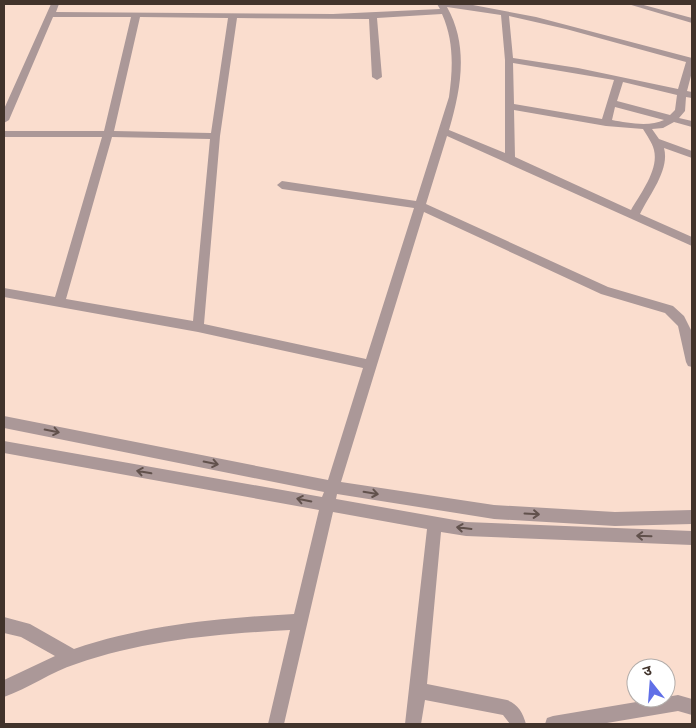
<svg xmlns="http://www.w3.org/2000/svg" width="696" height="728" font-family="'Archivo Narrow','Noto Sans Devanagari',sans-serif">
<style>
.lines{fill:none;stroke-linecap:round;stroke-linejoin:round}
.minor{fill:#ab9898;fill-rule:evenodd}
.oneway{stroke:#61514c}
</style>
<rect width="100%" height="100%" fill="#faddce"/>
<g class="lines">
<g class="minor">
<path d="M 51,4 L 59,4 L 56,12 L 333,14 L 440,9 L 437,4 L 473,5 L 536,17 L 692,58 L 692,72 L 687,91 L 692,92 L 692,98 L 686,97 L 685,111 L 679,118 L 692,121 L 692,127 L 674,122 L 663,128 L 652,129 L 659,139 L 692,151 L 692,158 L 664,148 C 670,170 649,195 640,214 L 692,237 L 692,246 L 447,136 L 426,204 L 608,287 L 673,306 L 684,316 L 692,332 L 692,367 L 688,366 L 686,362 L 678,326 L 665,313 L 601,294 L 424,212 L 341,482 L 494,505 L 615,512 L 692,510 L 692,524 L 615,526 L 494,519 L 337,494 L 336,499 L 466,522 L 692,531 L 692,545 L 466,536 L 441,532 L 427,684 L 507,700 C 518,704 523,713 526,724 L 510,724 L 503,715 L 425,700 L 421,724 L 405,724 L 427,529 L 333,512 L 284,724 L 268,724 L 290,630 C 217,634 145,640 76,664 C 51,672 29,688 4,697 L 4,680 L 55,656 L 21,637 L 4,633 L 4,617 L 30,624 L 74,649 C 145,625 219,618 294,614 L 319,510 L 4,453 L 4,441 L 322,497 L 324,492 L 4,428 L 4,416 L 328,480 L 363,368 L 198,332 L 4,297 L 4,288 L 55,297 L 102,137 L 4,137 L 4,131 L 104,131 L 131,17 L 53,17 L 9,120 L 4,123 L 4,109 ZM 447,7 L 501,15 L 505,60 L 505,153 L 449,130 C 461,89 469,46 447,7 ZM 442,14 C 454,41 453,68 449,97 L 416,201 L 282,181 L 277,185 L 282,189 L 414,208 L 366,359 L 204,324 L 220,136 L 237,18 L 369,19 L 372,77 L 377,80 L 382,77 L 377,18 ZM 509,16 L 566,29 L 686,62 L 678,89 L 578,68 L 513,58 ZM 140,17 L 228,18 L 211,133 L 114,131 ZM 513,63 L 614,80 L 602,119 L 514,104 ZM 623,82 L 677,95 L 675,110 L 670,115 L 617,101 ZM 615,107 L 664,120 C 650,127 627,123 612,120 ZM 514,110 L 606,126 L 643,129 C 647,136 652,142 654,150 C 659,170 640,194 631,210 L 515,157 ZM 112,137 L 210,139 L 193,321 L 66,299 Z"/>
<polygon points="628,4 640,4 692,18 692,23"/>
<polygon points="678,695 692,699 692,715 678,711 601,724 545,724 547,718 553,716"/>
</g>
</g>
<defs><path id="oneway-shaft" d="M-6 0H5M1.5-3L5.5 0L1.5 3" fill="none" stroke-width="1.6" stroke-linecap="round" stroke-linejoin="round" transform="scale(1.25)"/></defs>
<g class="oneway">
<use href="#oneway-shaft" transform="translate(52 431) rotate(11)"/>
<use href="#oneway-shaft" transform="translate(211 463) rotate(11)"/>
<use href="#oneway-shaft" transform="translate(144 472) rotate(-170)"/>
<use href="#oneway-shaft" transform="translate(371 493) rotate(9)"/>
<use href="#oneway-shaft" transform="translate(304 500) rotate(-169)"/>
<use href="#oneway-shaft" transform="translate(532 514) rotate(3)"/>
<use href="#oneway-shaft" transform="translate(464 528) rotate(-173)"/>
<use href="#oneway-shaft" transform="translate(644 536) rotate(-178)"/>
</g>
<rect width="696" height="728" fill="none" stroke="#41332b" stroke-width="10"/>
<g transform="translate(651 683) rotate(343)"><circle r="24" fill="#ffffff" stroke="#b3adaa"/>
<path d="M0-4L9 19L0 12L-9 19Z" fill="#606fe7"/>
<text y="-8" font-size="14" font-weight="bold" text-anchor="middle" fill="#41332b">उ</text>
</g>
</svg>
